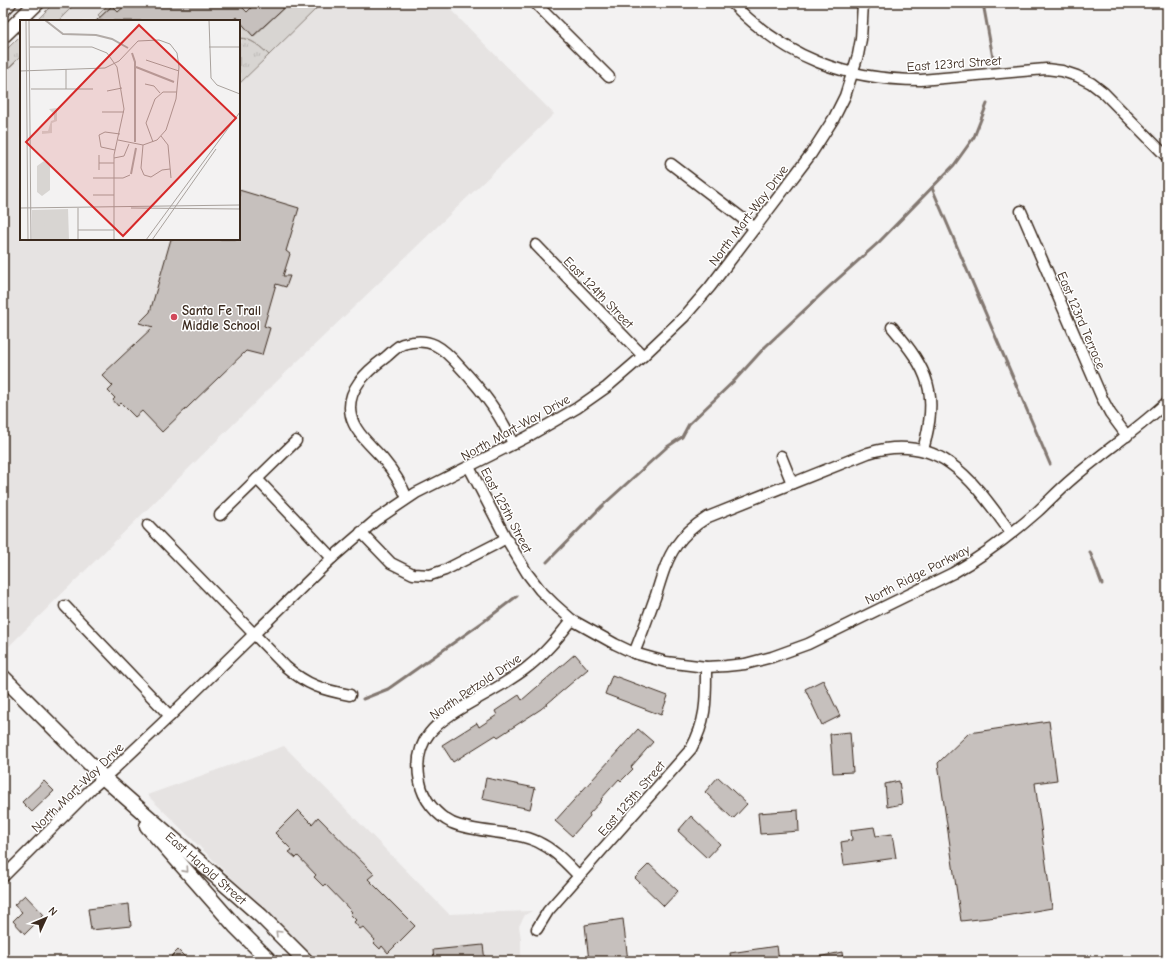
<svg xmlns="http://www.w3.org/2000/svg" width="1170" height="964" font-family="'Comic Neue',sans-serif">
<style>
.built{fill:#e6e3e2}
.grass{fill:url(#grass-tufts);stroke:#8a8078}
.garden{fill:url(#garden-furrows);stroke:#8a8078}
.pitch{fill:#d8d5d2;stroke:#8a8078}
.lines{fill:none;stroke-linecap:round;stroke-linejoin:round}
.stream{stroke:#827770;stroke-width:3}
.building{fill:#c6c0bd;stroke:#3b2a1e}
.street-casing{stroke:#3b2a1e;stroke-width:13}
.secondary-casing{stroke:#3b2a1e;stroke-width:17}
.street{stroke:#fff;stroke-width:10}
.secondary{stroke:#fff;stroke-width:14}
.oneway{stroke:#a79f9a}
.poi-dot{fill:#d1495b;stroke:#fff;stroke-width:1.5}
.labels{text-anchor:middle;stroke-width:3;stroke-linejoin:round;paint-order:stroke}
.street-label{font-size:13px;fill:#3b2a1e;stroke:#fff}
.poi-label{font-size:13px;font-weight:bold;fill:#3b2a1e;stroke:#fff;text-anchor:start}
.inset-river{fill:none;stroke:#b2aba7;stroke-width:2}
.inset-road{fill:none;stroke:#a9a29d;stroke-width:1}
.view{fill:#d62828;fill-opacity:0.15;stroke:#d62828;stroke-width:2}
.inset-edge{fill:none;stroke:#3b2a1e;stroke-width:2}
</style>
<defs>
<pattern id="grass-tufts" width="24" height="20" patternUnits="userSpaceOnUse"><rect width="24" height="20" fill="#d8d5d2"/><path d="M3 7l-1-3M5 7V3M7 7l1-3M15 17l-1-3M17 17v-4M19 17l1-3" fill="none" stroke="#bab7b4"/></pattern>
<pattern id="garden-furrows" width="10" height="10" patternUnits="userSpaceOnUse"><rect width="10" height="10" fill="#d8d5d2"/><path d="M-1 1l2-2M0 10L10 0M9 11l2-2" fill="none" stroke="#bab7b4"/></pattern>
</defs>
<rect width="100%" height="100%" fill="#f3f2f2"/>
<filter id="ink" filterUnits="userSpaceOnUse"><feTurbulence type="fractalNoise" baseFrequency=".025" numOctaves="2"/><feDisplacementMap in="SourceGraphic" scale="8" xChannelSelector="R" yChannelSelector="G"/><feConvolveMatrix kernelMatrix="1 2 1 2 8 2 1 2 1" color-interpolation-filters="sRGB"/></filter>
<g filter="url(#ink)">
<g class="built">
<polygon points="56,3 444,3 554,114 271,387 3,652 3,54 21,37 21,239 239,239 239,21 37,21"/>
<polygon points="284,746 449,914 532,911 525,915 519,926 521,939 521,961 316,961 147,795"/>
</g>
<g class="grass">
<polygon points="54,3 76,3 58,21 36,21"/>
<polygon points="21,35 21,56 8,69 3,71 3,53"/>
<path d="M 239,38 C 251,38 261,47 269,55 L 239,84 Z"/>
</g>
<polygon class="garden" points="123,3 128,3 118,12 112,6 100,17 98,15 109,4 113,4 118,8"/>
<path class="pitch" d="M 285,3 L 322,3 L 269,55 C 261,47 251,38 239,38 L 239,24 L 242,24 L 254,36 L 287,5 Z"/>
<g class="lines">
<g class="stream">
<polyline points="983,3 993,58"/>
<polyline points="932,188 1050,464"/>
<polyline points="1090,552 1102,584"/>
<polyline points="547,562 602,506 667,447 682,437 689,424 735,380 765,347 830,286 879,242 954,165 974,137 987,104"/>
<polyline points="363,699 388,689 483,622 517,596"/>
</g>
</g>
<g class="building">
<polygon points="128,3 238,3 247,12 256,3 289,3 253,36 236,17 232,21 96,21 112,6 118,12"/>
<polygon points="239,190 299,208 286,251 290,254 283,276 290,276 286,287 276,284 264,326 270,328 262,355 246,351 162,432 142,411 135,417 121,403 118,406 113,400 115,398 108,391 113,386 102,375 153,327 139,323 150,312 171,239 239,239"/>
<polygon points="575,654 588,669 541,709 498,737 496,735 453,762 442,745 477,723 479,727 497,715 495,711 519,695 522,700"/>
<polygon points="612,675 668,696 661,715 605,694"/>
<polygon points="823,680 840,716 822,725 805,689"/>
<polygon points="1049,721 1057,780 1035,783 1052,908 1006,916 961,921 938,763 969,733"/>
<polygon points="638,729 653,742 631,767 633,769 621,781 619,779 601,799 602,800 589,814 590,816 572,836 555,821"/>
<polygon points="850,732 853,772 833,773 830,734"/>
<polygon points="718,777 747,804 733,819 705,792"/>
<polygon points="486,778 535,788 530,809 482,799"/>
<polygon points="44,781 54,791 32,812 22,802"/>
<polygon points="899,781 902,804 887,807 885,784"/>
<polygon points="298,810 312,824 318,817 374,874 368,879 415,926 388,953 382,946 380,949 373,942 375,940 363,927 360,929 354,922 356,920 350,914 352,912 325,884 323,886 314,877 316,875 298,856 296,858 289,852 292,850 275,833"/>
<polygon points="798,810 799,831 760,834 758,813"/>
<polygon points="691,816 720,844 707,858 678,831"/>
<polygon points="874,827 876,836 892,834 896,858 844,865 841,842 852,840 851,830"/>
<polygon points="649,864 678,891 664,906 635,878"/>
<polygon points="25,895 44,915 25,934 13,921 22,912 14,905"/>
<polygon points="129,904 131,926 91,930 88,909"/>
<polygon points="623,919 628,961 589,961 585,925"/>
<polygon points="483,945 485,961 434,961 433,950"/>
<polygon points="777,946 779,961 731,961 730,953"/>
<polygon points="178,950 189,961 167,961"/>
<polygon points="842,952 843,961 818,961 818,957"/>
</g>
<g class="lines">
<g class="street-casing">
<g id="street">
<polyline points="535,3 609,77"/>
<path d="M 732,3 C 786,58 845,80 921,80 L 1046,69 L 1062,71 L 1077,76 L 1091,83 L 1104,93 L 1167,157"/>
<polyline points="671,164 755,228"/>
<polyline points="1021,211 1102,398 1110,413 1127,436"/>
<polyline points="536,245 643,356"/>
<path d="M 892,327 C 929,371 939,392 923,450"/>
<polyline points="781,456 792,483"/>
<path d="M 469,467 L 506,538 L 527,573 L 540,590 L 554,604 L 572,620 L 615,644 L 634,653 L 666,662 L 706,667 L 726,666 L 745,664 L 772,657 L 808,644 L 953,573 C 983,556 1011,535 1037,512 C 1049,501 1060,489 1072,479 C 1103,452 1137,430 1167,402"/>
<polyline points="257,479 332,558"/>
<path d="M 407,498 C 401,483 393,471 383,459 C 372,446 355,433 351,416 C 345,390 367,371 386,357 C 391,353 397,346 403,344 C 413,341 425,340 435,345 C 445,350 453,359 460,367 C 482,390 501,414 513,444"/>
<polyline points="220,515 296,441"/>
<path d="M 148,525 L 286,667 C 307,685 323,690 350,695"/>
<polyline points="361,532 391,563 413,574 430,575 445,570 494,545 506,538"/>
<polyline points="65,606 170,716"/>
<path d="M 572,620 C 559,636 546,653 529,666 C 511,681 490,691 470,703 C 437,722 411,739 420,782 C 423,799 436,815 452,823 C 478,834 513,830 538,842 C 555,850 566,863 579,876"/>
<path d="M 634,653 C 642,634 649,614 656,595 C 661,579 666,560 676,546 C 684,534 695,525 708,517 L 868,453 C 941,431 973,481 1011,533"/>
<polyline points="3,877 93,787 114,769 170,716 332,558 376,520 416,493 527,437 577,408 607,387 643,356 684,317 710,287 811,154 834,118 845,96 858,55 861,39 863,3"/>
<path d="M 537,929 L 548,911 L 691,749 C 707,720 706,699 706,667"/>
</g>
</g>
<g class="secondary-casing">
<g id="secondary">
<polyline points="3,9 9,3"/>
<polyline points="3,36 37,3"/>
<path id="s1" d="M 3,677 L 104,778 L 261,916 L 306,961"/>
<polyline points="147,826 235,926 270,961"/>
</g>
</g>
<use href="#street" class="street"/>
<use href="#secondary" class="secondary"/>
</g>
<defs><path id="oneway-chevron" d="M-2-3.5L2.5 0L-2 3.5" fill="none" stroke-width="1.6" stroke-linecap="round" stroke-linejoin="round"/></defs>
<g class="oneway">
<use href="#oneway-chevron" transform="translate(186 870) rotate(48)"/>
<use href="#oneway-chevron" transform="translate(278 933) rotate(-135)"/>
</g>
</g>
<circle class="poi-dot" cx="174" cy="317" r="4"/>
<g class="labels">
<g class="street-label">
<text transform="translate(954 63) rotate(-4)" y="5">East 123rd Street</text>
<text transform="translate(748 215) rotate(-53)" y="5">North Mart-Way Drive</text>
<text transform="translate(599 292) rotate(46)" y="5">East 124th Street</text>
<text transform="translate(1082 320) rotate(67)" y="5">East 123rd Terrace</text>
<text transform="translate(515 427) rotate(-29)" y="5">North Mart-Way Drive</text>
<text transform="translate(507 510) rotate(62)" y="5">East 125th Street</text>
<text transform="translate(917 574) rotate(-27)" y="5">North Ridge Parkway</text>
<text transform="translate(475 686) rotate(-34)" y="5">North Petzold Drive</text>
<text transform="translate(77 787) rotate(-44)" y="5">North Mart-Way Drive</text>
<text transform="translate(631 798) rotate(-49)" y="5">East 125th Street</text>
<text dy="5" stroke="none"><textPath href="#s1" startOffset="279">East Harold Street</textPath></text>
</g>
<g class="poi-label">
<text x="182" y="315">Santa Fe Trail<tspan x="182" dy="15">Middle School</tspan></text>
</g>
</g>
<g transform="translate(20 20)">
<rect width="220" height="220" fill="#f3f2f2"/>
<path d="M 48,189 L 49,220 L 12,220 L 12,190 Z" fill="#d8d5d2"/>
<path d="M 37,88 L 37,101 L 32,103 L 32,113 L 22,114 L 22,111 L 28,111 L 31,101 L 34,100 L 34,94 L 29,89 ZM 24,141 L 30,146 L 30,170 L 22,176 L 17,172 L 17,146 ZM 24,194 L 39,199 L 44,207 L 45,215 L 25,215 Z" fill="#d8d5d2"/>
<path class="inset-river" d="M 25,0 L 43,14 L 76,15 L 92,19 L 108,28M 112,33 L 115,42 L 115,122M 116,47 L 154,62M 111,154 L 116,128"/>
<path class="inset-road" d="M 6,0 L 8,220M 9,0 L 11,220M 189,0 L 191,58 L 197,65 L 220,74M 10,27 L 72,27 L 87,33 L 97,47 L 104,89 L 94,135 L 94,220M 189,27 L 220,27M 126,40 L 159,51M 0,51 L 85,48 L 99,41 L 118,21 L 139,20 L 150,24 L 157,33 L 159,47 L 156,79 L 146,110 L 137,120 L 123,125 L 98,120M 125,64 L 134,66 L 140,73M 11,69 L 73,69M 46,69 L 46,49M 87,71 L 102,68M 82,92 L 104,92M 141,116 L 148,125 L 151,158M 133,122 L 126,103 L 135,79 L 143,72 L 157,72M 123,125 L 121,148 L 124,155 L 131,157 L 142,150 L 150,149M 95,130 L 81,127 L 79,115 L 85,112 L 100,114M 79,135 L 79,150M 94,138 L 104,136 L 109,124M 79,143 L 94,143M 73,158 L 103,158 L 110,155M 73,175 L 94,175M 0,188 L 220,185M 58,188 L 58,220M 111,188 L 220,189M 58,210 L 94,210M 126,220 L 220,92M 132,220 L 196,129"/>
<path class="view" d="M 119,5 L 216,98 L 103,216 L 6,122 Z"/>
<rect width="220" height="220" class="inset-edge"/>
</g>
<rect width="1170" height="964" fill="none" stroke="#fff" stroke-width="16"/>
<rect x="8" y="8" width="1154" height="948" fill="none" stroke="#3b2a1e" stroke-width="1.5" filter="url(#ink)"/>
<g transform="translate(46 918) rotate(46)" stroke="#ffffff" stroke-width="3" paint-order="stroke">
<path d="M0-3L7 15L0 10L-7 15Z" fill="#3b2a1e"/>
<text y="-6" font-size="11" font-weight="bold" text-anchor="middle" fill="#3b2a1e">N</text>
</g>
</svg>
